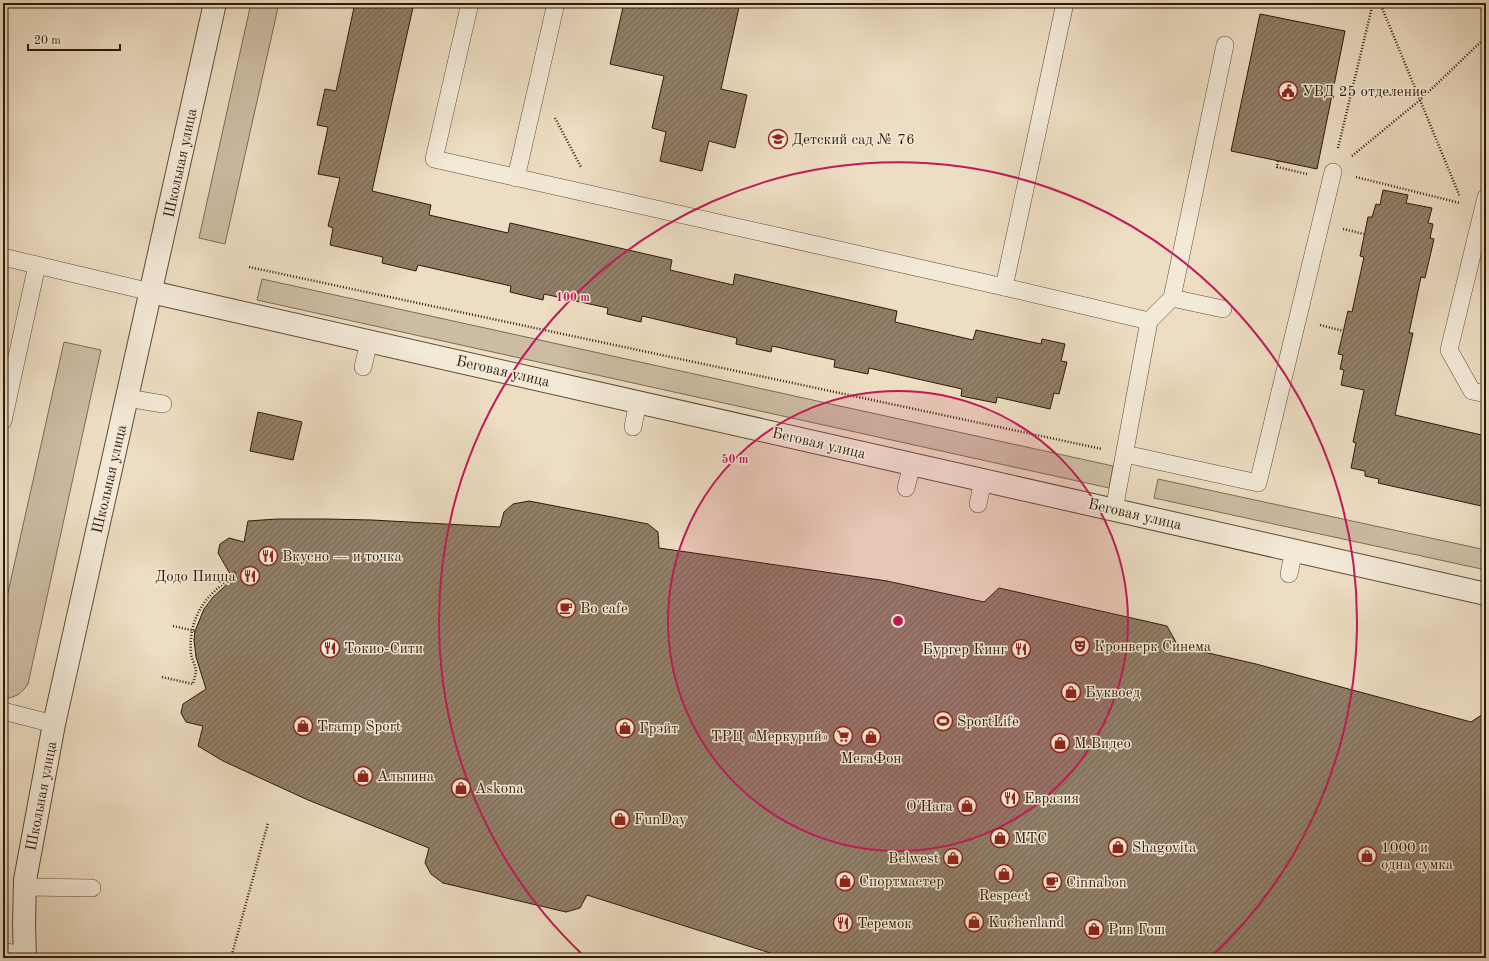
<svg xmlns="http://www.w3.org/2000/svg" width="1489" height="961" font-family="'Old Standard TT',serif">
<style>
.grass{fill:#ccbca3;stroke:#7c6b56}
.building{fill:url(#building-hatch);stroke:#2d1a09}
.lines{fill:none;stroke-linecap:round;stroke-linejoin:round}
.service-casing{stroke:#5d4b37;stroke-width:18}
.minor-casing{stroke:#5d4b37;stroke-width:24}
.tertiary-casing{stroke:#5d4b37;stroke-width:24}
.path{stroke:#2d1a09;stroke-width:2.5;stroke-dasharray:1 2;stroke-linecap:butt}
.service{stroke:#f3e9d7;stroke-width:17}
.minor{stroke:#f3e9d7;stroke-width:22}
.tertiary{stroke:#f3e9d7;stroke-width:22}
.ring{fill:none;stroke:#c2185b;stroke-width:2}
.labels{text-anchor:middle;stroke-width:3;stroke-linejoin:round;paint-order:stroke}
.poi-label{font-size:15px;fill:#2d1a09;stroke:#f3e9d7;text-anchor:start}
.street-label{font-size:15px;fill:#2d1a09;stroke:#f3e9d7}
.centre{fill:#c2185b;stroke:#f3e9d7;stroke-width:2}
.ring-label{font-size:12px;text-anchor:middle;font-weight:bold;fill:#c2185b;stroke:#f3e9d7;stroke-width:3;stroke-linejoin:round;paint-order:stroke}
</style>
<defs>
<pattern id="building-hatch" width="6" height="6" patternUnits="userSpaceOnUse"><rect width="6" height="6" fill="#917f69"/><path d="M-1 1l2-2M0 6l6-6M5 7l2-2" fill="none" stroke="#776755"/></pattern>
</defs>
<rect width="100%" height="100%" fill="#edddc2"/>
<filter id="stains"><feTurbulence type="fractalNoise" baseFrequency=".005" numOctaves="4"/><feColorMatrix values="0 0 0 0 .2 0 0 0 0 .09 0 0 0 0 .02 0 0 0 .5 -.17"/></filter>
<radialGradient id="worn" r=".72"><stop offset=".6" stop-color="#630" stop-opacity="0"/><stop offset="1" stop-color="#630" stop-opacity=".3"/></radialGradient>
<g class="grass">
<polygon points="251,3 279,3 225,244 199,238"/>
<polygon points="262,279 1113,466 1109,488 257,300"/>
<path d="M 64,342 L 101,350 L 28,684 C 21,694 16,697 4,699 L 3,699 L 3,615 Z"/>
<polygon points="1158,479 1486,550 1486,570 1154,498"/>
</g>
<g class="building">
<polygon points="355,3 414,3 372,191 431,205 429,215 508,233 510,223 672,260 670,270 733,285 735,274 897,311 895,322 973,340 976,330 1041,344 1042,339 1065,344 1061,361 1067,362 1059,394 1054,393 1050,409 997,397 996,403 961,396 962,389 869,368 868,374 834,367 835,360 772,346 771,352 736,344 737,338 642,316 641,322 607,314 608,308 544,294 543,300 510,292 511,286 418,265 416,271 382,263 383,257 330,245 333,228 328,226 340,178 318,174 328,127 317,125 325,89 336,91"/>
<polygon points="624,3 740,3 721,89 747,95 735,148 709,141 702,171 660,161 666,132 652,128 664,76 610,64"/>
<polygon points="1260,14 1345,31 1317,169 1231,151"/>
<polygon points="1383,190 1408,195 1406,203 1432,208 1428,223 1433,224 1430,238 1434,239 1425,278 1421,277 1409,333 1413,333 1395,415 1486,436 1486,507 1378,483 1379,479 1365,476 1365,471 1351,468 1356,443 1353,442 1364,390 1341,385 1344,370 1340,369 1343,355 1338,354 1348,311 1352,312 1364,257 1360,256 1368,217 1372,217 1376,204 1380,205"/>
<polygon points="258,412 302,422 293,460 250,451"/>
<polygon points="529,501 648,524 658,532 659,548 887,581 984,602 999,588 1167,626 1178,646 1256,664 1471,722 1486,712 1486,958 786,958 587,895 580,908 566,912 443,883 431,874 425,863 429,848 308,800 223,761 198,746 203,726 186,722 181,713 183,704 206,689 196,657 194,640 195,631 204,609 213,597 233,579 218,553 220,544 229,538 244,542 248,521 277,519 327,519 372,520 500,527 504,512 513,504"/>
</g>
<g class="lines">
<g class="service-casing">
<g id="service">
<polyline points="470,3 434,159 1004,287"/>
<polyline points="1065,3 1004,287 1149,321 1114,510"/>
<polyline points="516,178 556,3"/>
<polyline points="1486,197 1449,350 1472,391 1486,394"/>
<polyline points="3,257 151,292"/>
<polyline points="1172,298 1223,309"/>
<polyline points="1149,321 1172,298 1225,45"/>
<polyline points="363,367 369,341"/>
<polyline points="127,398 163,404"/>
<polyline points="3,421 37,265"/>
<polyline points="633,427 638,402"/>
<polyline points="1125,454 1258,483 1333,172"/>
<polyline points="906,488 912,464"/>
<polyline points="978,504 983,480"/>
<polyline points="1289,574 1294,550"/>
<polyline points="3,711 54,724"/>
<polyline points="25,887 92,888"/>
<polyline points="3,951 25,956"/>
</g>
</g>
<g class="minor-casing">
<polyline id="minor" points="151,292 1486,594"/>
</g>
<g class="tertiary-casing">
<polyline id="tertiary" points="25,958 24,925 25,880 54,724 215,3"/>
</g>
<g class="path">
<polyline points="1380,3 1460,197"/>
<polyline points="555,118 581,167"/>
<polyline points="1338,148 1373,3"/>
<polyline points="1352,156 1420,100 1486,37"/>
<polyline points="1278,161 1277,167 1307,174"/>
<polyline points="1356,177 1460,203"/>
<polyline points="1343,229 1364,234"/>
<polyline points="249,267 1102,449"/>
<polyline points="1320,325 1343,331"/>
<polyline points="173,626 195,631"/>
<path d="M 162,677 L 193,684 C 194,680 195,676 196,672 C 196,666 192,660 191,654 C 188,620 204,595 232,578 L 233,572 L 237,573"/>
<polyline points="231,958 268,823"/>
</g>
<use href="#service" class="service"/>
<use href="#minor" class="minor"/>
<use href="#tertiary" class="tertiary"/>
</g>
<circle cx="898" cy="621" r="230" fill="#c2185b" fill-opacity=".12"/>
<g class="ring">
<circle cx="898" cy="621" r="230"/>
<path d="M585 957A459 459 0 1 1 1211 957"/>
</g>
<defs>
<g id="civic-ring" transform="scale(1)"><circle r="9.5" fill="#f3e9d7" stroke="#8f2418" stroke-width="1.5"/><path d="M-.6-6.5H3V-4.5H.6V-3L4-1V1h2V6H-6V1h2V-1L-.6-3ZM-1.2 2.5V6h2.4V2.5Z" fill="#8f2418"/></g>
<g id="school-ring" transform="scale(1)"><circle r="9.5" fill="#f3e9d7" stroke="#8f2418" stroke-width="1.5"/><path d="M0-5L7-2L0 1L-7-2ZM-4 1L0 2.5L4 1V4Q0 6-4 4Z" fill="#8f2418"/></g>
<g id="restaurant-ring" transform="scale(1)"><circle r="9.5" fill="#f3e9d7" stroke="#8f2418" stroke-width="1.5"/><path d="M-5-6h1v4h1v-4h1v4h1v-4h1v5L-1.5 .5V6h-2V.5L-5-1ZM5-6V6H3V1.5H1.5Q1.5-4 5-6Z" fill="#8f2418"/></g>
<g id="cafe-ring" transform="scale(1)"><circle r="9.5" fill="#f3e9d7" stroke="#8f2418" stroke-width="1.5"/><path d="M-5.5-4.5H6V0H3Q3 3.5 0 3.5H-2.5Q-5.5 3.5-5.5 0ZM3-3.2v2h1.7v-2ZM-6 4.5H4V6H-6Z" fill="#8f2418"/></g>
<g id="theatre-ring" transform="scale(1)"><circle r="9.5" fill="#f3e9d7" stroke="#8f2418" stroke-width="1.5"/><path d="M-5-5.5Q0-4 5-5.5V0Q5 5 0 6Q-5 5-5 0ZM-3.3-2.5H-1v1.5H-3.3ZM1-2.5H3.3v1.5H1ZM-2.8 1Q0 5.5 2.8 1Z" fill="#8f2418"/></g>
<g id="shop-ring" transform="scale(1)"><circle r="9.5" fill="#f3e9d7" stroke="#8f2418" stroke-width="1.5"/><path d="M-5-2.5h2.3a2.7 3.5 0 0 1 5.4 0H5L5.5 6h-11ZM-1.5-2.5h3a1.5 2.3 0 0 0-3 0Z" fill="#8f2418"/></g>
<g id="stadium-ring" transform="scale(1)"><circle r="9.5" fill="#f3e9d7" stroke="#8f2418" stroke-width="1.5"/><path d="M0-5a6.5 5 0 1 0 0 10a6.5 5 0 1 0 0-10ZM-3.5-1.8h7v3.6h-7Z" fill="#8f2418"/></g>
<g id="supermarket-ring" transform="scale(1)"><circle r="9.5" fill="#f3e9d7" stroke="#8f2418" stroke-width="1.5"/><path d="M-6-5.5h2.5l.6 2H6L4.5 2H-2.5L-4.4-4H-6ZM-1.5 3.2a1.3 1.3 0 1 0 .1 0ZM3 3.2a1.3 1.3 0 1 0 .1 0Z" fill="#8f2418"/></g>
</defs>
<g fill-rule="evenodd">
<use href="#civic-ring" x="1288" y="91"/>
<use href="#school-ring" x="778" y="139"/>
<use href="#restaurant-ring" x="268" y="556"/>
<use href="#restaurant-ring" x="250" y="576"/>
<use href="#cafe-ring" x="566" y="608"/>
<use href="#theatre-ring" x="1080" y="646"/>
<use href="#restaurant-ring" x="330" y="648"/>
<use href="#restaurant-ring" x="1021" y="649"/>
<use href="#shop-ring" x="1071" y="692"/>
<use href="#stadium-ring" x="943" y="721"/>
<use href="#shop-ring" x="303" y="726"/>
<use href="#shop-ring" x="625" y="728"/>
<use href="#supermarket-ring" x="843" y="736"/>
<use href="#shop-ring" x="871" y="737"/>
<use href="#shop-ring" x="1060" y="743"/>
<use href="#shop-ring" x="363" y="776"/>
<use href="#shop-ring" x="461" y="788"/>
<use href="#restaurant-ring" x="1010" y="798"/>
<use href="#shop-ring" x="967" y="806"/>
<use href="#shop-ring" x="620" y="819"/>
<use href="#shop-ring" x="1000" y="838"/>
<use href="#shop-ring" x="1118" y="847"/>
<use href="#shop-ring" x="1367" y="856"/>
<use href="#shop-ring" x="953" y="858"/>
<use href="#shop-ring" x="1004" y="874"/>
<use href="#shop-ring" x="845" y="881"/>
<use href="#cafe-ring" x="1052" y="882"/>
<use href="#shop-ring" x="974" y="922"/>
<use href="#restaurant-ring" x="843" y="923"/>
<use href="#shop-ring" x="1094" y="929"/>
</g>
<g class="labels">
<g class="poi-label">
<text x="1302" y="96">УВД 25 отделение</text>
<text x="792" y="144">Детский сад № 76</text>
<text x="282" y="561">Вкусно — и точка</text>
<text x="236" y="581" text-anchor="end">Додо Пицца</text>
<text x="580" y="613">Bo cafe</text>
<text x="1094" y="651">Кронверк Синема</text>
<text x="344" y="653">Токио-Сити</text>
<text x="1007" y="654" text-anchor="end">Бургер Кинг</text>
<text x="1085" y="697">Буквоед</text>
<text x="957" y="726">SportLife</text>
<text x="317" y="731">Tramp Sport</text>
<text x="639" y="733">Грэйт</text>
<text x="829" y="741" text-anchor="end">ТРЦ «Меркурий»</text>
<text x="1074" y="748">М.Видео</text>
<text x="871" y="763" text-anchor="middle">МегаФон</text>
<text x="377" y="781">Альпина</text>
<text x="475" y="793">Askona</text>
<text x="1024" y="803">Евразия</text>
<text x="953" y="811" text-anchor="end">O'Hara</text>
<text x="634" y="824">FunDay</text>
<text x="1014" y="843">МТС</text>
<text x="1132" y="852">Shagovita</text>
<text x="1381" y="852">1000 и<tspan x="1381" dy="17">одна сумка</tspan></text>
<text x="939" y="863" text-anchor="end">Belwest</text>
<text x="859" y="886">Спортмастер</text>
<text x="1066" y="887">Cinnabon</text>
<text x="1004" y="900" text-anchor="middle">Respect</text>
<text x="988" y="927">Kuchenland</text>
<text x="857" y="928">Теремок</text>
<text x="1108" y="934">Рив Гош</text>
</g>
<g class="street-label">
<text transform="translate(180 163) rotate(-78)" y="5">Школьная улица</text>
<text transform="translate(503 371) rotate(13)" y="5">Беговая улица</text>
<text transform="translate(819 443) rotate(13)" y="5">Беговая улица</text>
<text transform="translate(109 479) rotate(-77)" y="5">Школьная улица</text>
<text transform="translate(1135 514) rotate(13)" y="5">Беговая улица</text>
<text transform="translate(41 796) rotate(-79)" y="5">Школьная улица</text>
</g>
</g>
<circle cx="898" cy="621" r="6" class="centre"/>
<g class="ring-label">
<text x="573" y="301">100 m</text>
<text x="735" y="463">50 m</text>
</g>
<rect width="1489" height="961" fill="none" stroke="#edddc2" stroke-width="16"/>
<rect x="4" y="4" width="1481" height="953" fill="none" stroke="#2d1a09" stroke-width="2"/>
<rect x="8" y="8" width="1473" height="945" fill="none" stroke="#2d1a09"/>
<path d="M28 44v6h92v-6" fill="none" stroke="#2d1a09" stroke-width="2"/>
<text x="34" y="44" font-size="12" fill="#2d1a09" stroke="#f3e9d7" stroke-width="3" paint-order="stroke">20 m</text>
<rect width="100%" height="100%" filter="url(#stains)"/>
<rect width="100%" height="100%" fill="url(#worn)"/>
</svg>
